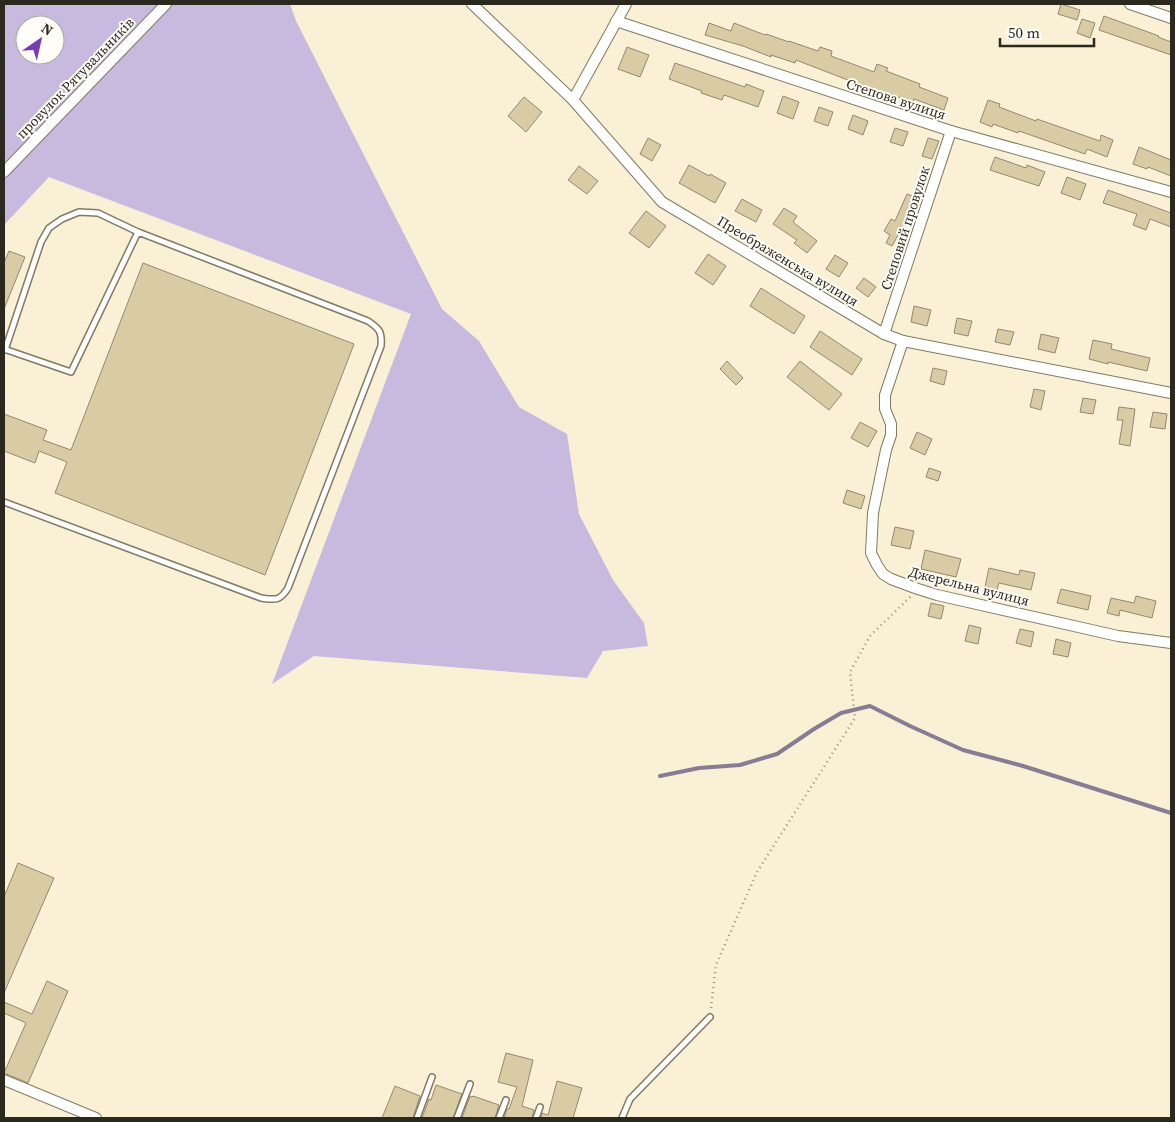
<svg xmlns="http://www.w3.org/2000/svg" width="1175" height="1122" font-family="'Source Serif 4',serif">
<style>
.forest{fill:#c8b9df;fill-rule:evenodd}
.lines{fill:none;stroke-linecap:round;stroke-linejoin:round}
.stream{stroke:#887c94;stroke-width:4}
.building{fill:#d9cba3;stroke:#928971}
.service-casing{stroke:#827a62;stroke-width:8}
.minor-casing{stroke:#827a62;stroke-width:12}
.path{stroke:#97917e;stroke-width:2.5;stroke-dasharray:1 4;stroke-linecap:butt}
.service{stroke:#fff;stroke-width:5}
.minor{stroke:#fff;stroke-width:10}
.labels{text-anchor:middle;stroke-width:4;stroke-linejoin:round;paint-order:stroke}
.street-label{font-size:14px;fill:#2b281e;stroke:#fffdf8}
</style>
<rect width="100%" height="100%" fill="#f9f0d5"/>
<path class="forest" d="M 4,4 L 290,4 L 296,21 L 442,309 L 479,341 L 519,407 L 567,434 L 579,514 L 613,580 L 644,623 L 648,646 L 603,651 L 587,678 L 314,656 L 272,684 L 411,314 L 49,177 L 4,225 ZM 25,25 L 55,25 L 55,55 L 25,55 Z"/>
<g class="lines">
<polyline class="stream" points="660,776 699,768 740,765 777,754 814,729 841,713 870,706 910,726 963,750 1023,766 1171,813"/>
</g>
<g class="building">
<polygon points="1061,4 1080,10 1077,20 1058,14"/>
<polygon points="1104,16 1159,36 1158,37 1171,42 1171,55 1099,30"/>
<polygon points="1082,19 1095,23 1090,38 1077,33"/>
<polygon points="709,23 731,31 734,23 765,35 766,34 789,42 789,41 818,51 820,47 832,51 831,56 874,72 877,64 888,68 886,71 920,84 919,87 948,98 944,110 914,99 913,102 853,82 796,60 795,63 771,55 771,57 743,46 705,35"/>
<polygon points="627,47 649,55 640,77 618,69"/>
<polygon points="675,63 745,87 746,84 764,91 758,107 724,95 722,100 701,93 702,91 669,79"/>
<polygon points="783,96 799,102 793,119 777,113"/>
<polygon points="524,97 542,112 526,132 508,116"/>
<polygon points="988,100 1000,104 999,107 1036,121 1037,119 1100,141 1101,135 1113,140 1107,157 1087,149 1085,154 1019,131 1018,133 993,124 992,127 980,122"/>
<polygon points="819,107 833,112 828,126 814,121"/>
<polygon points="853,115 868,121 863,135 848,129"/>
<polygon points="895,128 908,132 903,146 890,142"/>
<polygon points="648,138 661,145 652,161 640,154"/>
<polygon points="928,138 939,141 932,159 922,156"/>
<polygon points="1139,147 1171,160 1171,176 1148,167 1147,169 1133,164"/>
<polygon points="995,157 1026,168 1027,165 1045,172 1039,186 990,170"/>
<polygon points="689,165 709,176 710,174 726,183 715,203 679,183"/>
<polygon points="579,166 598,181 587,194 568,180"/>
<polygon points="1067,177 1086,184 1080,200 1061,193"/>
<polygon points="1108,190 1171,213 1171,227 1150,219 1146,230 1133,225 1137,214 1103,203"/>
<polygon points="907,194 921,199 915,214 911,212 892,246 886,243 890,235 884,231 891,219 895,221"/>
<polygon points="742,199 762,210 756,222 735,211"/>
<polygon points="784,208 797,216 793,222 817,241 807,253 794,243 797,240 773,224"/>
<polygon points="646,211 666,226 649,248 629,233"/>
<polygon points="9,251 25,257 4,309 4,263"/>
<polygon points="708,254 726,266 713,285 695,273"/>
<polygon points="835,255 848,263 839,277 826,269"/>
<polygon points="143,263 354,344 265,575 55,493 67,462 39,451 35,463 4,451 4,414 47,430 43,440 71,450"/>
<polygon points="864,278 876,287 868,297 856,288"/>
<polygon points="761,288 805,316 794,334 750,306"/>
<polygon points="914,306 931,310 927,326 911,322"/>
<polygon points="957,318 972,321 968,336 954,333"/>
<polygon points="998,329 1014,332 1010,345 995,342"/>
<polygon points="820,331 862,359 852,375 810,347"/>
<polygon points="1041,334 1059,338 1055,353 1038,349"/>
<polygon points="1093,340 1112,344 1111,349 1150,358 1147,371 1108,362 1108,364 1089,359"/>
<polygon points="727,361 743,378 736,385 720,369"/>
<polygon points="800,361 842,394 829,410 787,377"/>
<polygon points="933,368 947,371 944,385 930,381"/>
<polygon points="1034,389 1045,391 1041,410 1030,407"/>
<polygon points="1083,398 1096,400 1093,414 1080,412"/>
<polygon points="1119,407 1135,409 1130,446 1119,444 1123,420 1117,420"/>
<polygon points="1153,412 1167,414 1165,429 1150,427"/>
<polygon points="860,422 877,431 868,447 851,438"/>
<polygon points="917,432 932,439 925,455 910,448"/>
<polygon points="929,468 941,472 938,481 926,477"/>
<polygon points="847,490 865,496 861,509 843,503"/>
<polygon points="895,527 914,531 910,549 891,545"/>
<polygon points="925,550 961,559 956,577 921,569"/>
<polygon points="989,568 1019,575 1020,570 1035,573 1031,590 999,583 997,590 985,587"/>
<polygon points="1061,589 1091,596 1088,610 1057,603"/>
<polygon points="1136,596 1156,601 1152,618 1120,610 1119,616 1107,613 1111,598 1134,603"/>
<polygon points="931,603 944,606 941,619 928,616"/>
<polygon points="969,625 981,628 978,644 965,641"/>
<polygon points="1020,629 1034,632 1031,647 1016,643"/>
<polygon points="1056,639 1071,643 1068,657 1053,654"/>
<polygon points="18,863 54,878 4,993 4,897"/>
<polygon points="47,981 68,991 28,1083 4,1073 26,1023 4,1013 4,1002 32,1014"/>
<polygon points="506,1053 533,1060 522,1106 534,1110 532,1118 504,1118 507,1109 509,1109 517,1087 498,1082"/>
<polygon points="557,1081 582,1088 573,1118 541,1118 542,1113 548,1115"/>
<polygon points="436,1085 462,1094 453,1118 422,1118 429,1099 431,1100"/>
<polygon points="395,1086 420,1096 413,1118 382,1118"/>
<polygon points="470,1096 472,1097 473,1096 499,1105 495,1118 462,1118"/>
</g>
<g class="lines">
<g class="service-casing">
<g id="service">
<path d="M 4,349 L 71,372 L 138,232 L 368,321 C 380,329 382,332 381,346 L 288,588 C 280,601 276,600 261,598 L 4,502"/>
<polyline points="5,350 41,242 49,228 62,219 79,212 98,213 138,232"/>
<polyline points="417,1118 432,1077"/>
<polyline points="457,1118 470,1084"/>
<polyline points="499,1118 506,1100"/>
<polyline points="536,1118 540,1107"/>
<polyline points="622,1118 630,1099 710,1017"/>
</g>
</g>
<g class="minor-casing">
<g id="minor">
<polyline points="472,4 573,100 662,202 884,334 903,341 1171,393"/>
<polyline points="1130,4 1171,18"/>
<polyline points="616,21 951,131 1171,192"/>
<polyline points="573,100 626,4"/>
<polyline points="4,172 166,4"/>
<polyline points="884,334 951,131"/>
<polyline points="903,341 885,395 885,409 891,424 891,435 886,450 873,513 871,553 877,565 883,574 891,579 918,589 937,595 1118,636 1171,643"/>
<polyline points="4,1080 96,1118"/>
</g>
</g>
<polyline class="path" points="711,1008 716,965 757,872 855,718 850,672 870,636 911,596"/>
<use href="#service" class="service"/>
<use href="#minor" class="minor"/>
</g>
<g class="labels">
<g class="street-label">
<text transform="translate(75 78) rotate(-46)" y="5">провулок Рятувальників</text>
<text transform="translate(896 99) rotate(18)" y="5">Степова вулиця</text>
<text transform="translate(905 228) rotate(-72)" y="5">Степовий провулок</text>
<text transform="translate(788 261) rotate(31)" y="5">Преображенська вулиця</text>
<text transform="translate(969 586) rotate(14)" y="5">Джерельна вулиця</text>
</g>
</g>
<rect width="1175" height="1122" fill="none" stroke="#2b281e" stroke-width="10"/>
<g transform="translate(40 40) rotate(34)"><circle r="24" fill="#fffdf8" stroke="#aaa8a1"/>
<path d="M0-4L9 19L0 12L-9 19Z" fill="#783cb2"/>
<text y="-8" font-size="14" font-weight="bold" text-anchor="middle" fill="#2b281e">N</text>
</g>
<path d="M1000 38v8h94v-8" fill="none" stroke="#2b281e" stroke-width="2.5"/>
<text x="1008" y="38" font-size="15" fill="#2b281e" stroke="#fffdf8" stroke-width="4" paint-order="stroke">50 m</text>
</svg>
